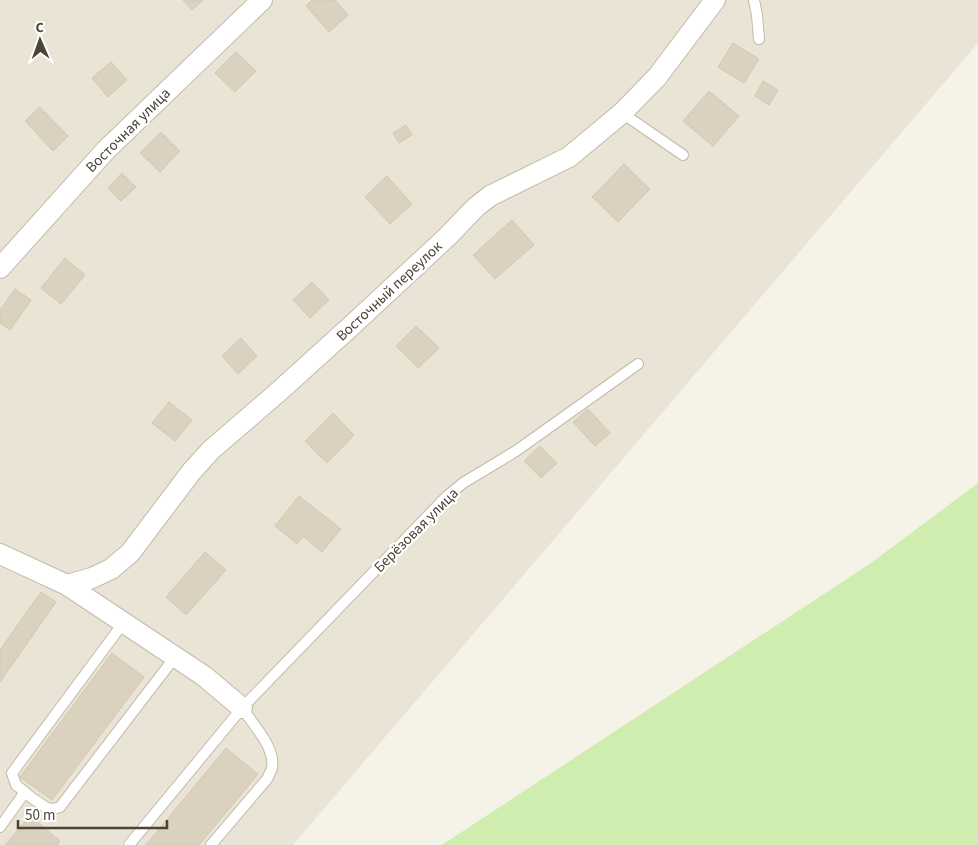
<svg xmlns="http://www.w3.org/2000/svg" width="978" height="845" font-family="'Source Sans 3',sans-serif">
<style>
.residential{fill:#eae4d6}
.green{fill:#ceedae}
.building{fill:#dbd1bf;stroke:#d4c7af}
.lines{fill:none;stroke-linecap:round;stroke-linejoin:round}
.lane-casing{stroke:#c2bbaa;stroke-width:12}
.street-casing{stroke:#c2bbaa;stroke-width:22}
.lane{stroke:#fff;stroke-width:10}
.street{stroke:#fff;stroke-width:20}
.labels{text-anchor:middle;stroke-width:4.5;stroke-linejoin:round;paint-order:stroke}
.street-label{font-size:15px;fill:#4a4336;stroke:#fff}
</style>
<rect width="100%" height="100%" fill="#f5f2e8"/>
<polygon class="residential" points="0,0 978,0 978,43 293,845 0,845"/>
<polygon class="green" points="978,483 978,845 442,845 871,563"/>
<g class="building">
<polygon points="183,0 203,0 192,10"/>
<polygon points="312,0 335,0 348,15 329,32 306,6"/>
<polygon points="733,43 759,59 744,83 718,67"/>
<polygon points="236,52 256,71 235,92 215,73"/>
<polygon points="111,62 127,80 108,97 92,78"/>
<polygon points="763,81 778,90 769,105 755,96"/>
<polygon points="709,91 739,116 713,146 683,121"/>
<polygon points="40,107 68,136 53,151 25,121"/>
<polygon points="406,125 412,135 399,143 393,133"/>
<polygon points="161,132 180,151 160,172 140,153"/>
<polygon points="624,164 650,189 618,222 592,197"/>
<polygon points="122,173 136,187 121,201 108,188"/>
<polygon points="387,176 412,204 390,224 365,197"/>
<polygon points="512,220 534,245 495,279 473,255"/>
<polygon points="65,258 85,275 61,304 41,288"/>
<polygon points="312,282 329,300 310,318 293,300"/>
<polygon points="15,289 31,300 10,330 0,323 0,310"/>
<polygon points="416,326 439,348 418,368 396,346"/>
<polygon points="241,338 257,356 238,374 222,356"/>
<polygon points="169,402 192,420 175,441 152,423"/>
<polygon points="588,409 610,433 595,446 573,422"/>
<polygon points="333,413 354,435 327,463 305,441"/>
<polygon points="540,446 557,463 541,478 524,461"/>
<polygon points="299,496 341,529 322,552 303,536 297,544 275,526"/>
<polygon points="205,552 226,570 186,615 166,597"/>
<polygon points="41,592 56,602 0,682 0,650"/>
<polygon points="112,653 144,677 52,800 20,777"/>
<polygon points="226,748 258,774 199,845 146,845"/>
<polygon points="30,816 60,841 57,845 5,845"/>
</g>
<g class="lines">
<g class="lane-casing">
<g id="lane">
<polyline points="754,0 757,15 759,39"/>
<polyline points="622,113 683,155"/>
<polyline points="124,622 12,773 16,785 32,798 47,808 53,809 60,807 175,657"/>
<polyline points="0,827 25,792"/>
<polyline points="129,845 242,708 446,497 463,483 516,451 638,364"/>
<path d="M 211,845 L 267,779 C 269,775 271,771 272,768 C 276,748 252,723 242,708"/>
</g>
</g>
<g class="street-casing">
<g id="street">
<polyline points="0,268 106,150 262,0"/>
<polyline points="0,554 67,585 204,676 242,708"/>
<polyline points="67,585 92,578 111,569 130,553 192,471 211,450 276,394 349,328 447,237 476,207 490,196 569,157 622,113 657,77 715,0"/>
</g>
</g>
<use href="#lane" class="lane"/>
<use href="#street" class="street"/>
</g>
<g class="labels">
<g class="street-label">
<text transform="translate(128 130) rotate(-45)" y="5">Восточная улица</text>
<text transform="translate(389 291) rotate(-43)" y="5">Восточный переулок</text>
<text transform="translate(416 530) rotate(-45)" y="5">Берёзовая улица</text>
</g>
</g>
<g transform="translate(40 40) rotate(358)" stroke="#ffffff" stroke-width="4" paint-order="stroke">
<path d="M0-4L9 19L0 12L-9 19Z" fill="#4a4336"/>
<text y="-8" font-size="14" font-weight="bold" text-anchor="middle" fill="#4a4336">С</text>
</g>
<path d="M18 820v8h149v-8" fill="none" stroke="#4a4336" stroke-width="2.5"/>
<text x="25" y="820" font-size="15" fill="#4a4336" stroke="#ffffff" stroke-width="4" paint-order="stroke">50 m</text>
</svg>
